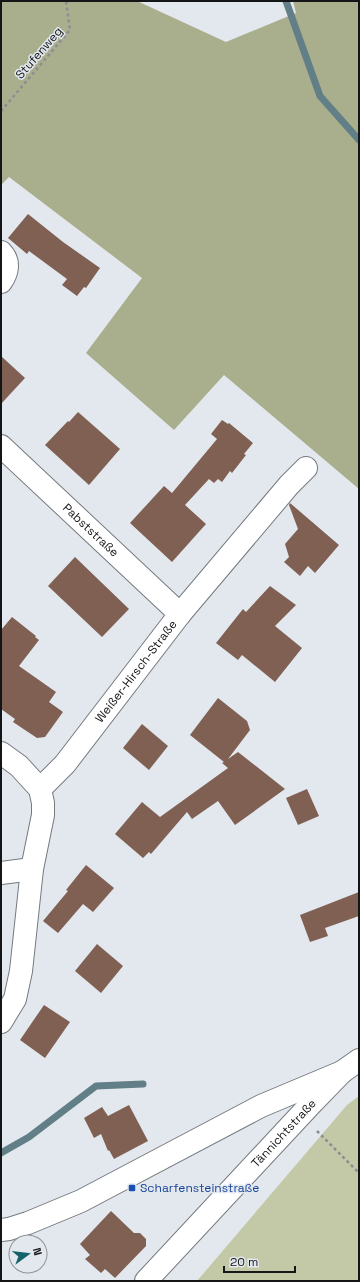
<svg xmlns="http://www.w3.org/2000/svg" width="360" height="1282" font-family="'Space Grotesk',sans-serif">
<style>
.green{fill:#c3c8a7}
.forest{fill:#a9ae8d}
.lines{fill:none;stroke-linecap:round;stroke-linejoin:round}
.stream{stroke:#627e87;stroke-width:7}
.building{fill:#7f6053}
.minor-casing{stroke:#757a7f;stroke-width:24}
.path{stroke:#8b8f93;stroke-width:2.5;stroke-dasharray:3 3;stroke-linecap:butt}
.minor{stroke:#fff;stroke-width:22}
.transit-dot{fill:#1a4fb4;stroke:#e3e8ee;stroke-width:1.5}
.labels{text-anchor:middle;stroke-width:3;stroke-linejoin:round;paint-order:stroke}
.street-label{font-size:12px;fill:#131517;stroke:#e3e8ee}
.transit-label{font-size:12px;fill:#164399;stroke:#e3e8ee;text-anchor:start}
</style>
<rect width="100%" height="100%" fill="#e3e8ee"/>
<polygon class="green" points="359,1096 359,1281 197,1281 347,1105"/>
<polygon class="forest" points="1,1 137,1 226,42 296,13 293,1 359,1 359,489 224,375 174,430 86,353 142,278 9,177 1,185"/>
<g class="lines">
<g class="stream">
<polyline points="286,1 320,96 359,140"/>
<polyline points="1,1153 29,1137 96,1086 143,1084"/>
</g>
</g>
<g class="building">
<polygon points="28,214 63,242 100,268 86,288 84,287 77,296 62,285 67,279 29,251 27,254 8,238"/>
<polygon points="1,356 25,378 1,404"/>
<polygon points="78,412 120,449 89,485 45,445 68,421 69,422"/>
<polygon points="222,420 228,424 229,423 253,443 244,454 246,455 232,473 230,471 222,482 218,479 214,483 209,479 185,505 206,524 172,562 130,523 164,486 172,493 217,439 211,434"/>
<polygon points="290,503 339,545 315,573 308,566 300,576 284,562 289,557 285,544 298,529 289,505"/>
<polygon points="75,557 129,609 102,637 48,586"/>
<polygon points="270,586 296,605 275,626 302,648 275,682 242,655 238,660 216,643 243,609 246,612"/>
<polygon points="12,617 36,636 35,637 39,640 19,666 56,692 49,702 63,712 45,737 37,738 13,722 15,719 1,709 1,630"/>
<polygon points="218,698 247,721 250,730 228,759 238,752 285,789 235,825 218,801 192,819 187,812 151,854 149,852 143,858 115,834 142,802 160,817 228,768 222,763 224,762 190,735"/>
<polygon points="142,724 168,746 149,770 123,748"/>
<polygon points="307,789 319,816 298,825 286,798"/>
<polygon points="86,865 114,888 93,912 83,904 58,933 43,921 68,891 66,890"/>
<polygon points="359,892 359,916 325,928 328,936 310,942 300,915"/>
<polygon points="97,944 123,966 101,993 75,971"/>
<polygon points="44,1005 70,1022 45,1058 20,1040"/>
<polygon points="129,1105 148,1141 114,1159 109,1150 108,1151 101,1134 94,1138 84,1118 102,1107 108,1116"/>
<polygon points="111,1211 134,1233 140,1233 146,1239 146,1246 115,1278 105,1269 101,1273 85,1259 90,1255 80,1244"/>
</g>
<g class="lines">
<g class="minor-casing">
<g id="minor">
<path d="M 1,252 C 10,261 8,272 1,282"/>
<path id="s1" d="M 1,446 L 180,614"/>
<polyline points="1,753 19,766 40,789"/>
<path id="s2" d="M 40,789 L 65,764 L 180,614 L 289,485 L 306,468"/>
<polyline points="1,873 32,869"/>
<polyline points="1,1022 15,999 21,971 32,869 43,815 43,803 40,789"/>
<polyline points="1,1230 9,1229 28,1223 81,1201 261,1106 342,1072"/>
<path id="s3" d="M 146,1281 L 310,1105 L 342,1072 L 359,1060"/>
</g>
</g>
<g class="path">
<polyline points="1,111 70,30 66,1"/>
<polyline points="317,1131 359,1173"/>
</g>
<use href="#minor" class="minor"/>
</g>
<rect class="transit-dot" x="128" y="1184" width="8" height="8" rx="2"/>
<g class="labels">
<g class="street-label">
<text transform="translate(39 53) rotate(-49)" y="4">Stufenweg</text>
<text dy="4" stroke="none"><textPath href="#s1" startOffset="123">Pabststraße</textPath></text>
<text dy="4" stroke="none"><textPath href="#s2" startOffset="152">Weißer-Hirsch-Straße</textPath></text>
<text dy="4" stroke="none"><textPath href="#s3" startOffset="202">Tännichtstraße</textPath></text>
</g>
<g class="transit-label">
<text x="140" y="1192">Scharfensteinstraße</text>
</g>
</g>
<rect width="360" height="1282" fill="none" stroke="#131517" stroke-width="4"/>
<g transform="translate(28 1254) rotate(75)"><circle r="19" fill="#e3e8ee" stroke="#909498"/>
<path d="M0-3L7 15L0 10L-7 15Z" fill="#136368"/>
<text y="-6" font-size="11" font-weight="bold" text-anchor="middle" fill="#131517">N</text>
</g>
<path d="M224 1266v6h71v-6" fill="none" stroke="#131517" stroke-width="2"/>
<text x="230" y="1266" font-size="12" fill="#131517" stroke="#e3e8ee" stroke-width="3" paint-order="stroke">20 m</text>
</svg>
